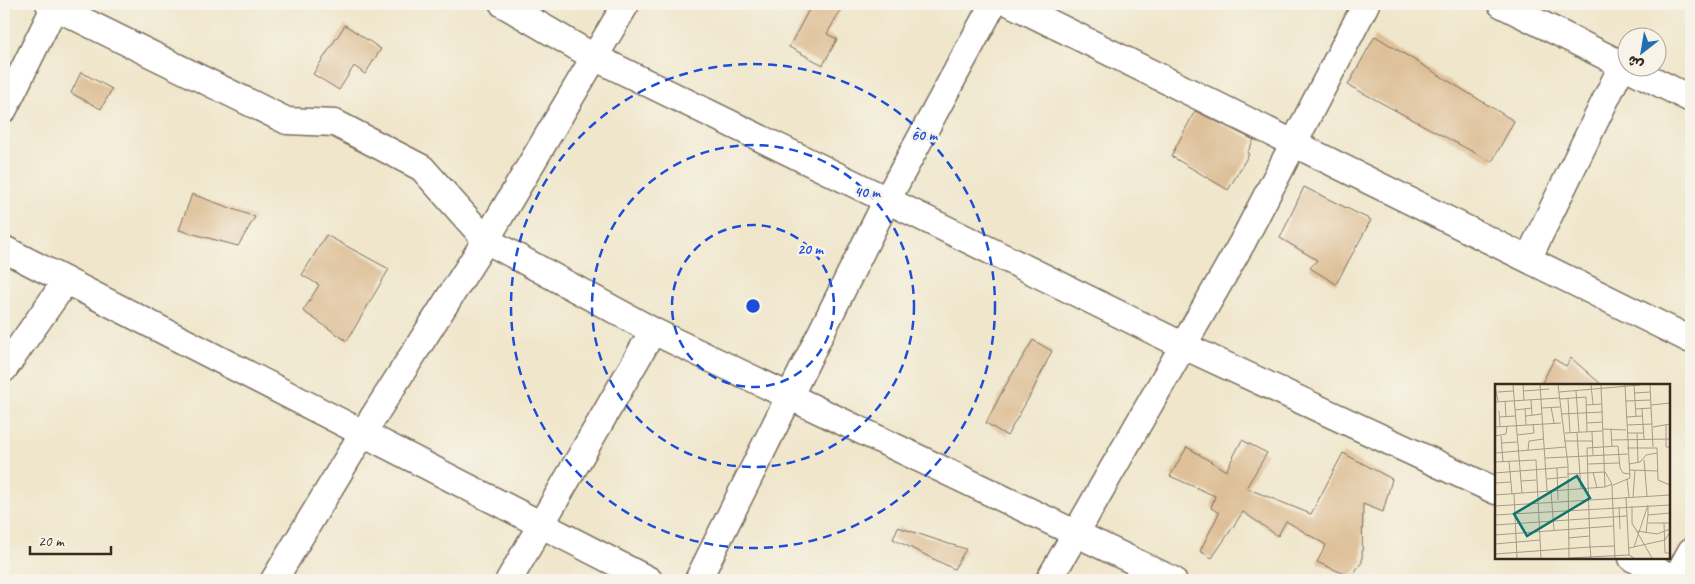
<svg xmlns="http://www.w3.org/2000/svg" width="1695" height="584" font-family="Caveat,'Playpen Sans Arabic',sans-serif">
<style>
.building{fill:#ddbe95}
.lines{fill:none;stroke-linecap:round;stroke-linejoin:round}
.minor-casing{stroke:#7a6c5b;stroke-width:29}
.minor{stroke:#fff;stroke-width:26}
.ring{fill:none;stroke:#1d4ed8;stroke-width:2.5;stroke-dasharray:9 6}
.inset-road{fill:none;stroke:#a79b86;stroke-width:1}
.view{fill:#0f766e;fill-opacity:0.15;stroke:#0f766e;stroke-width:2.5}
.inset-edge{fill:none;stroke:#3b2a1e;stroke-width:2.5}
.centre{fill:#1d4ed8;stroke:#f7f3e8;stroke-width:2.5}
.ring-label{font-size:15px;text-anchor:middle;font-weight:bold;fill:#1d4ed8;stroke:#f7f3e8;stroke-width:5;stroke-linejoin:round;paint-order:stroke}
</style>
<rect width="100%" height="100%" fill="#f7f3e8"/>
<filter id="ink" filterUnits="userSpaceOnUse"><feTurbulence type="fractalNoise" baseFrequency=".02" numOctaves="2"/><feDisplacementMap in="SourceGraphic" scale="10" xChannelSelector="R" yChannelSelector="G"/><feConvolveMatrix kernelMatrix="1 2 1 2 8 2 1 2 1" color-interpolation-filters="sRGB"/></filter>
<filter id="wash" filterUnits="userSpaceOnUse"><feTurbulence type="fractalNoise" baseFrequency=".0096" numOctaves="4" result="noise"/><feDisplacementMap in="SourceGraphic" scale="20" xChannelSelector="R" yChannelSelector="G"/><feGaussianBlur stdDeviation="1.12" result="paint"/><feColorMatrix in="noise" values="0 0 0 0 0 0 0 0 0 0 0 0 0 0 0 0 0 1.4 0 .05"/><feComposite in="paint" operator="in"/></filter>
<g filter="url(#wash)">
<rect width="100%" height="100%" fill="#efe6cb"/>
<g id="blocks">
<g class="building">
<polygon points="812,4 844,4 827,34 837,39 823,65 789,47"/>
<polygon points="345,25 381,49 365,74 354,66 339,90 313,74"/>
<polygon points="1375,36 1514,121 1492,162 1348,85"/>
<polygon points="81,72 112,89 101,109 71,93"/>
<polygon points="1195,111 1254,140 1247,153 1249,154 1228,190 1171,156"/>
<polygon points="1304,187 1371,220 1336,284 1310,268 1317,260 1280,238"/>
<polygon points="192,194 255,217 238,246 179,230"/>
<polygon points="326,235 389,269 347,341 303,311 319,285 302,275"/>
<polygon points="1033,340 1052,351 1032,392 1007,436 986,423 1004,388"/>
<polygon points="1571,358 1602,385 1541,385 1554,359 1566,366"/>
<polygon points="1242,440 1267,453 1246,488 1311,514 1343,453 1392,479 1383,512 1363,504 1362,562 1351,577 1317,562 1326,545 1286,521 1278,536 1243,512 1212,558 1200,551 1219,513 1211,508 1215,496 1170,476 1187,447 1226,471"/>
<polygon points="898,527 949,544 966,549 954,569 893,539"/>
</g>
</g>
</g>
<g filter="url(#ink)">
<use href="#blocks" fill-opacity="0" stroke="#7a6c5b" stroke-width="1"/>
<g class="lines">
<g class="minor-casing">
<g id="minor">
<polyline points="49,4 287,121 335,123 422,168 486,240 653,331 1173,580"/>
<polyline points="503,4 594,57 887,200 1184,346 1496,491"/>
<polyline points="1012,4 1691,340"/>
<polyline points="1501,4 1691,99"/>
<polyline points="4,109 56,4"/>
<polyline points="4,249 649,580"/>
<polyline points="1528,259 1622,66"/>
<polyline points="4,369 66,281"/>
<polyline points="1632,558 1677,580"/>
<polyline points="274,580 363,433 486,240 626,4"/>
<polyline points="509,580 653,331"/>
<polyline points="698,580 887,200 993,4"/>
<polyline points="1049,580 1242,243 1366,4"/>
<polyline points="1675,580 1691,551"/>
</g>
</g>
<use href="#minor" class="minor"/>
</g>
</g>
<g class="ring">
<circle cx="753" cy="306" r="81"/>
<circle cx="753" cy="306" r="161"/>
<circle cx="753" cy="306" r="242"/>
</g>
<g transform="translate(1495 384)">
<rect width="175" height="175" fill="#efe6cb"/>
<path class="inset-road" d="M 18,1 L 27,109M 28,1 L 29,16M 45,1 L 52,107M 63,1 L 73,81 L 74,174M 96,1 L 98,20M 106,1 L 110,103M 139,1 L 141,32M 155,1 L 158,63M 0,2 L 3,17M 29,7 L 54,5M 81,7 L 84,48M 3,8 L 18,7M 64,8 L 145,1M 140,9 L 155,8M 36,15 L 37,31M 65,15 L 91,13 L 92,48M 73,15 L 75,49M 10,17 L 11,33M 130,17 L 156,16M 0,18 L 65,14M 91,21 L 107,20M 156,21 L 175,19M 56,23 L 59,39M 47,24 L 65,23M 30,25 L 31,41M 140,25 L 156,24M 147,25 L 149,55M 20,26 L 37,24M 4,27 L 5,43M 66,30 L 108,28M 31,32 L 47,30M 5,33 L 20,32M 131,33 L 147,32M 92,39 L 108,38M 171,40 L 171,63 L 175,63M 132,41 L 157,40M 0,43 L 66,39M 158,43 L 175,40M 108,45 L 131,46M 116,45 L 117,63M 97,48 L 98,71M 70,49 L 107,47M 82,49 L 86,105M 132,49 L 149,49M 142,49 L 143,79M 22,51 L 39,49 L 38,40M 0,52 L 11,50 L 12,42M 6,52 L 8,78M 117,56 L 175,55M 69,57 L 98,57M 6,59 L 22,58M 132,64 L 162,64 L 163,96 L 175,101M 33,66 L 34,57 L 49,55M 0,69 L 71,63M 50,74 L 133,70M 149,76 L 152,112M 14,77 L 17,110M 0,78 L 41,76 L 46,174M 92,80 L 124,79M 134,80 L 145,78 L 151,71 L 162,69M 62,84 L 63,116M 135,86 L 163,87M 98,88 L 102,104M 0,89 L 73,83M 52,95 L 72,93M 132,95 L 134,113M 26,97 L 42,96M 0,99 L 16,98M 116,102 L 135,94 L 130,1M 117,102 L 120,174M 56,107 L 59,146M 19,110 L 22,174M 0,111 L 110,103 L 117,100 L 110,88 L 72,90M 131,113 L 134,171M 138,113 L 140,86M 0,122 L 175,111M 137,122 L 137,139 L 157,174M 124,123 L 125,145M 153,123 L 153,131 L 175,129M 0,131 L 175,121M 153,139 L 175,139M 169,139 L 170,169 L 175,169M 0,141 L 132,132M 142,147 L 162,150 L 175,145M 151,149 L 153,131M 0,151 L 118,142M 73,154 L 95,152M 0,160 L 45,156M 119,162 L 95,163 L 92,64 L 123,62 L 125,84 L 128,89 L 135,90M 139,163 L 153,121M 134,164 L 170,156 L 175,148M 0,170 L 95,163 L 96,174M 74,174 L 134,171 L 139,174"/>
<path class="view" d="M 82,92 L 95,114 L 32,152 L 19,130 Z"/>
<rect width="175" height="175" class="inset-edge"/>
</g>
<circle cx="753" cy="306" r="8" class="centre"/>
<g class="ring-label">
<text x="924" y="140">60 m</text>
<text x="867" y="197">40 m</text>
<text x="810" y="254">20 m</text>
</g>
<rect width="1695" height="584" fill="none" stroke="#f7f3e8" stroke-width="20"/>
<g transform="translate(1642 52) rotate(211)"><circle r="24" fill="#f7f3e8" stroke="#aca397"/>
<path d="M0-4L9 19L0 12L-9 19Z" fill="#1f6fb2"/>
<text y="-8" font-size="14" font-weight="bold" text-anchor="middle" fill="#3b2a1e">ش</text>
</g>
<path d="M30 546v8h81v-8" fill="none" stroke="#3b2a1e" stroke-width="2.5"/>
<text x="38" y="546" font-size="15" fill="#3b2a1e" stroke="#f7f3e8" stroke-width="4" paint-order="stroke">20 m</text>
</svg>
